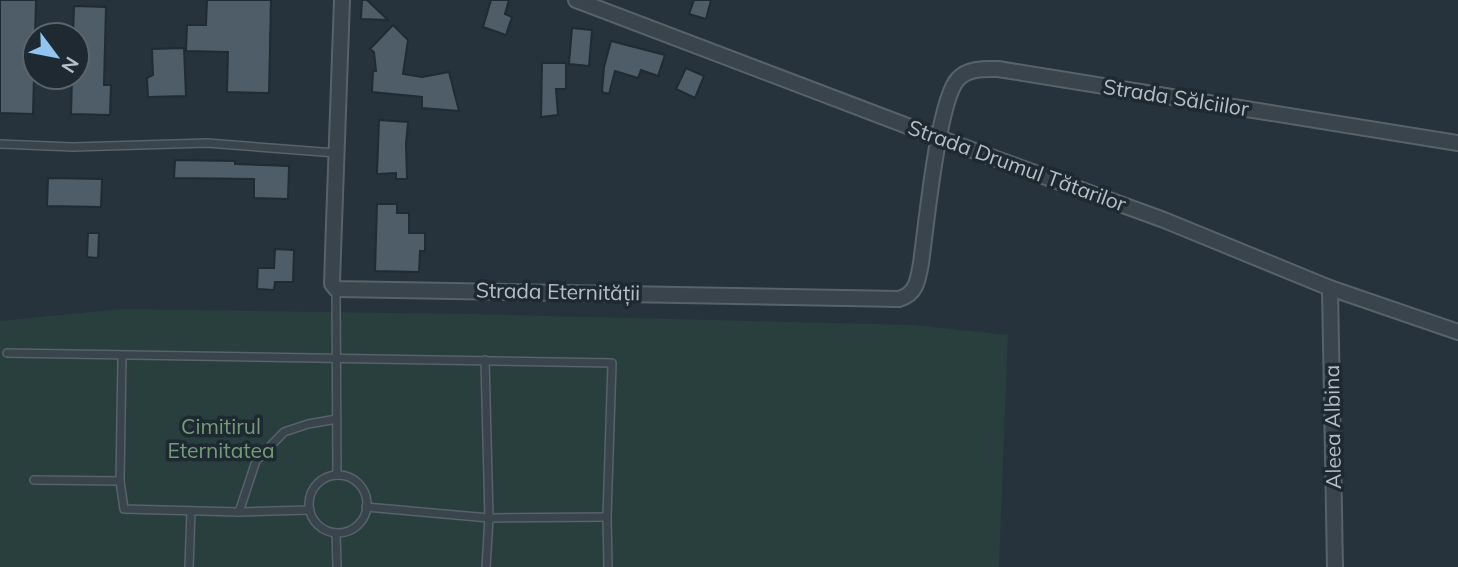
<svg xmlns="http://www.w3.org/2000/svg" width="1458" height="567" font-family="Mulish,sans-serif">
<style>
.green{fill:#283f3d}
.building{fill:#4e5d67;stroke:#202b33;stroke-width:2}
.lines{fill:none;stroke-linecap:round;stroke-linejoin:round}
.lane-casing{stroke:#57626a;stroke-width:10}
.street-casing{stroke:#57626a;stroke-width:18}
.lane{stroke:#39444c;stroke-width:7}
.street{stroke:#39444c;stroke-width:14}
.labels{text-anchor:middle;stroke-width:7;stroke-linejoin:round;paint-order:stroke}
.street-label{font-size:21px;fill:#b5bfc7;stroke:#1e2931}
.park-label{font-size:21px;fill:#759c78;stroke:#1e2931}
</style>
<rect width="100%" height="100%" fill="#26323c"/>
<polygon class="green" points="121,309 470,314 913,325 1008,335 999,567 0,567 0,321"/>
<g class="building">
<polygon points="0,0 36,0 33,114 0,113"/>
<polygon points="207,0 271,0 269,93 227,92 228,52 186,51 187,25 206,25"/>
<polygon points="362,0 367,0 388,20 361,19"/>
<polygon points="491,0 509,0 505,14 512,17 506,35 483,27"/>
<polygon points="694,0 711,0 706,19 689,14"/>
<polygon points="74,6 106,7 104,85 111,85 110,115 71,114 72,77 77,77 77,35 73,35"/>
<polygon points="393,25 408,40 403,74 422,77 449,72 459,111 422,108 422,97 372,92 373,71 376,71 374,52 370,49"/>
<polygon points="572,28 592,30 589,66 569,64"/>
<polygon points="611,41 665,55 658,76 641,70 638,78 615,71 609,94 602,92 604,67"/>
<polygon points="184,48 186,96 148,97 147,78 153,75 152,49"/>
<polygon points="542,63 566,63 566,89 556,89 558,115 541,117"/>
<polygon points="686,68 704,76 695,98 676,89"/>
<polygon points="379,120 408,122 406,144 407,179 396,179 396,173 377,174"/>
<polygon points="175,160 235,161 235,164 289,166 288,199 254,198 254,179 174,178"/>
<polygon points="48,178 102,179 101,207 47,206"/>
<polygon points="377,204 397,204 397,213 409,213 409,233 425,233 425,251 420,251 419,272 375,271"/>
<polygon points="88,233 99,233 98,258 87,257"/>
<polygon points="275,249 294,250 293,282 275,282 274,290 257,289 258,268 274,268"/>
</g>
<g class="lines">
<g class="lane-casing">
<g id="lane">
<polyline points="0,144 73,147 207,143 336,153"/>
<polyline points="336,289 337,475"/>
<polyline points="7,353 612,363 607,517 608,567"/>
<polyline points="122,356 120,481 124,509 239,512"/>
<polyline points="485,360 489,518 486,567"/>
<circle cx="338" cy="504" r="29"/>
<polyline points="34,480 120,481"/>
<polyline points="366,507 489,518 607,517"/>
<polyline points="310,510 239,512 256,461 284,432 308,424 337,419"/>
<polyline points="336,533 337,567"/>
<polyline points="189,567 191,512"/>
</g>
</g>
<g class="street-casing">
<g id="street">
<path d="M 342,0 L 333,252 L 332,284 L 336,289 L 899,299 C 917,294 918,279 921,263 C 926,228 938,100 958,79 C 968,68 985,69 998,69 L 1458,143"/>
<polyline points="576,0 939,138 1164,220 1330,288 1458,332"/>
<polyline points="1330,288 1335,567"/>
</g>
</g>
<use href="#lane" class="lane"/>
<use href="#street" class="street"/>
</g>
<g class="labels">
<g class="street-label">
<text transform="translate(1176 98) rotate(9)" y="7">Strada Sălciilor</text>
<text transform="translate(1017 166) rotate(20)" y="7">Strada Drumul Tătarilor</text>
<text transform="translate(558 292) rotate(1)" y="7">Strada Eternității</text>
<text transform="translate(1333 427) rotate(-91)" y="7">Aleea Albina</text>
</g>
<g class="park-label">
<text x="221" y="434">Cimitirul<tspan x="221" dy="24">Eternitatea</tspan></text>
</g>
</g>
<g transform="translate(56 56) rotate(122)"><circle r="33" fill="#1e2931" stroke="#5a656d" stroke-width="2"/>
<path d="M0-5L12 26L0 18L-12 26Z" fill="#91c4f1"/>
<text y="-10" font-size="19" font-weight="bold" text-anchor="middle" fill="#b5bfc7">N</text>
</g>
</svg>
